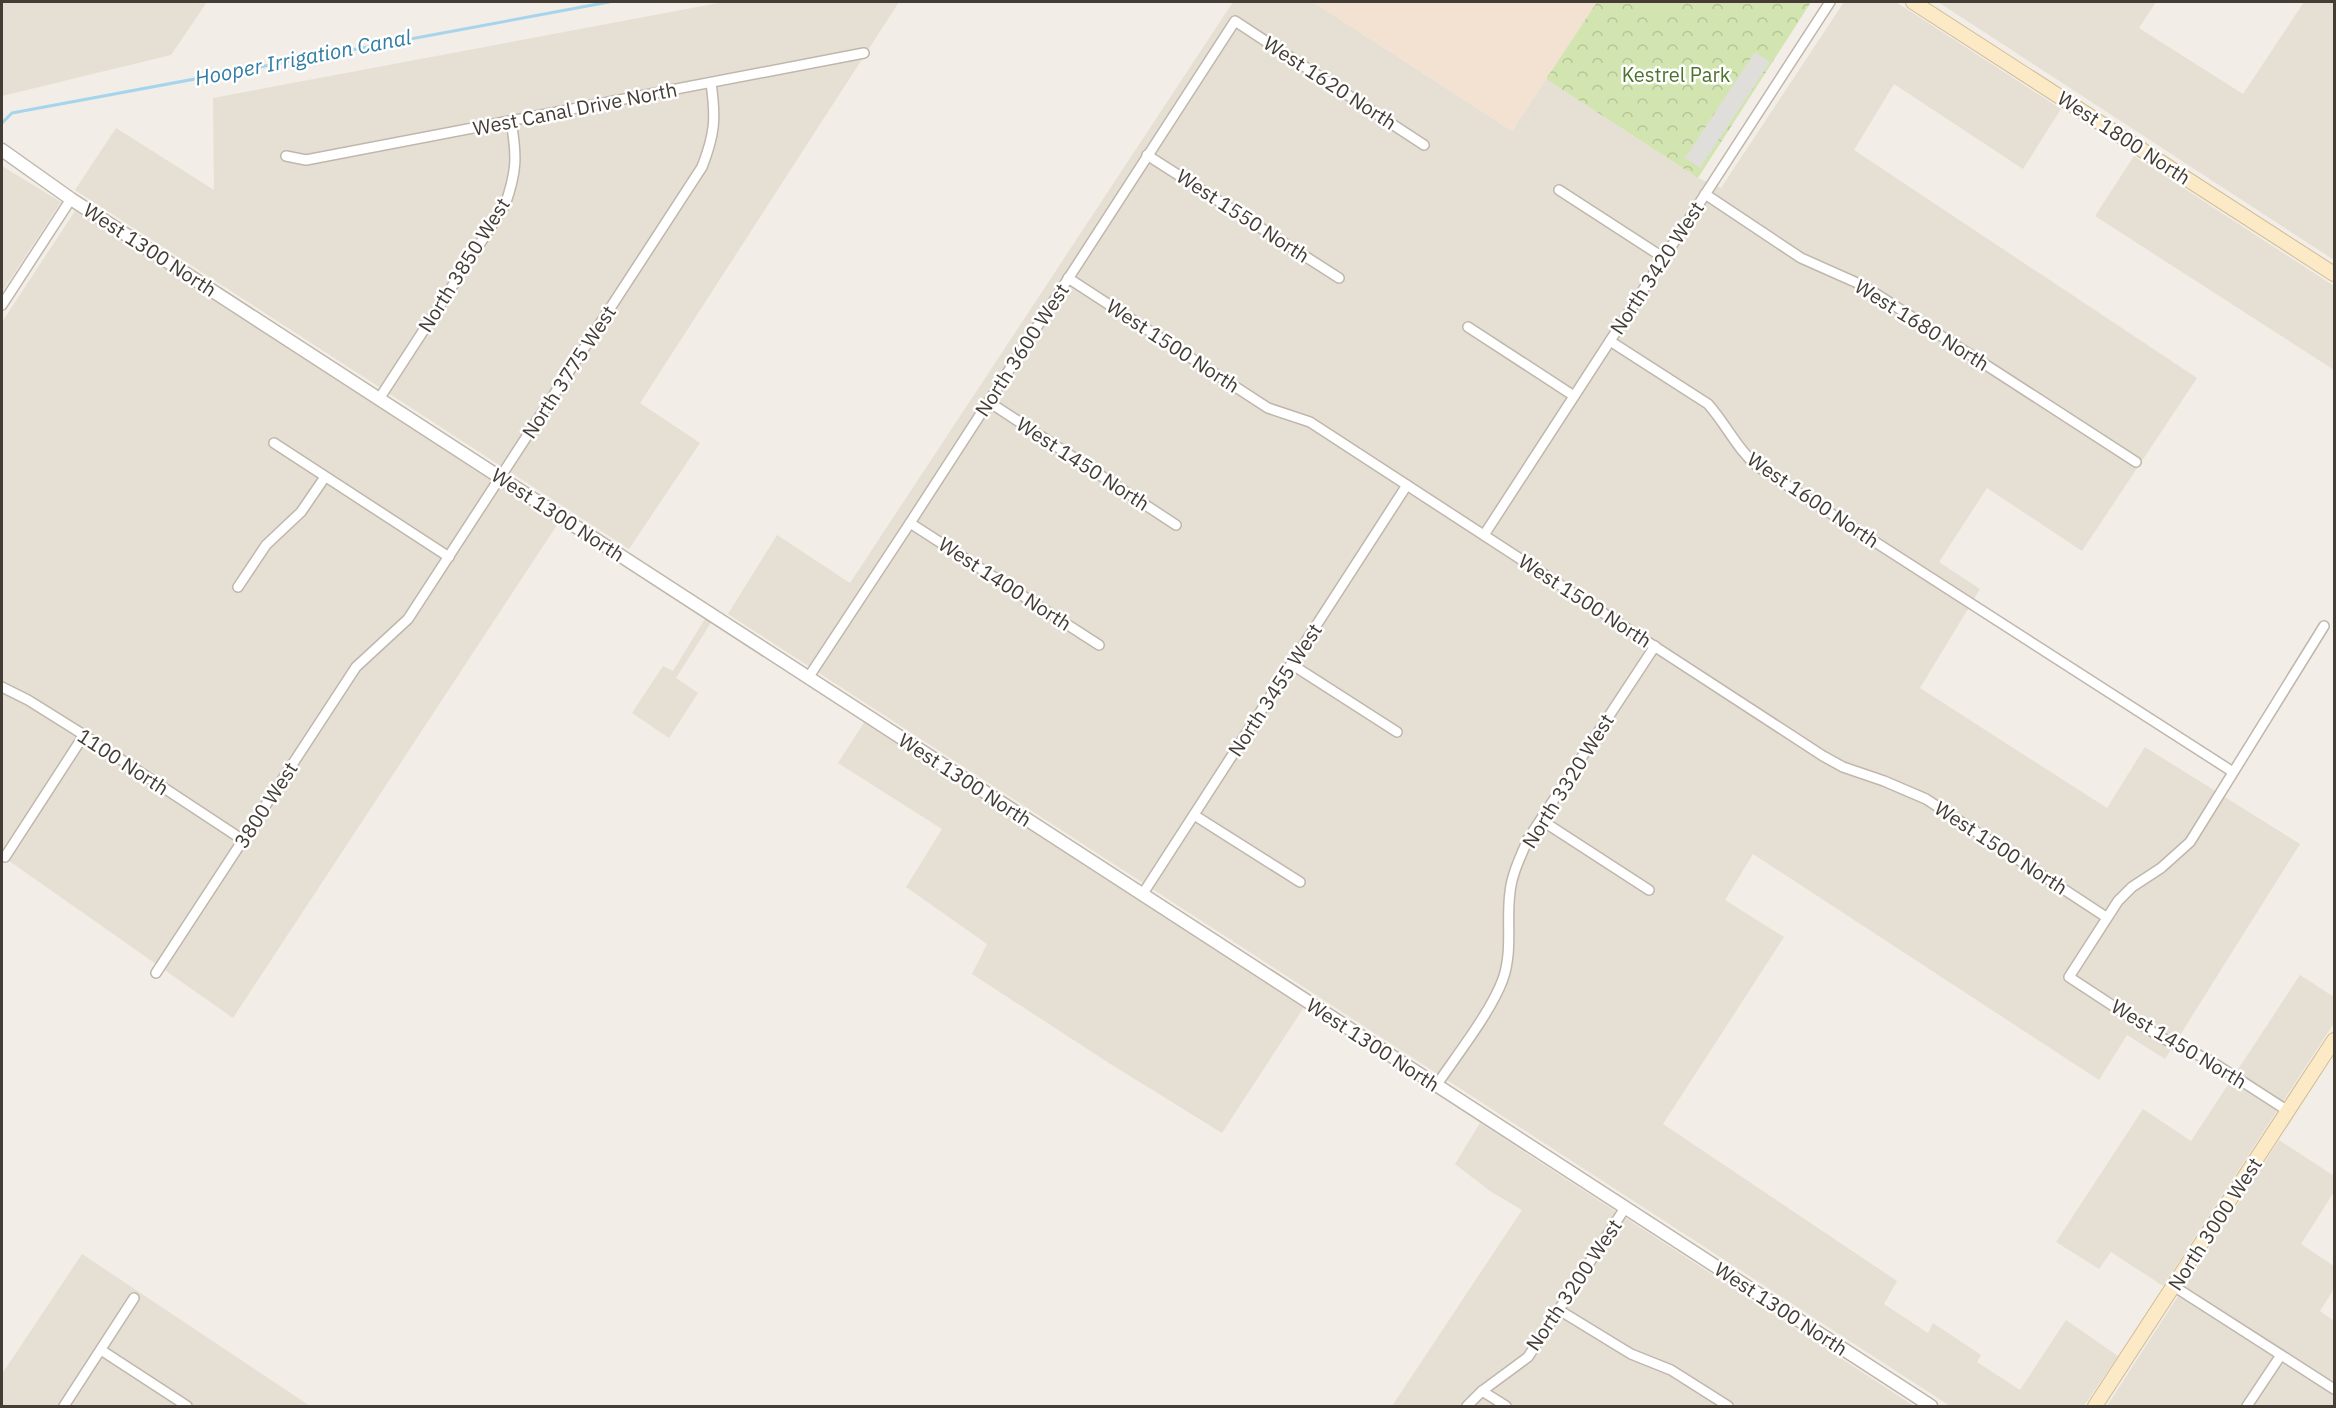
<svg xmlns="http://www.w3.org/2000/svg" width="2336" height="1408" font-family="'IBM Plex Sans',sans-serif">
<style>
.residential{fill:#e6dfd4}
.commercial{fill:#f3e2d2}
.forest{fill:url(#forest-crowns)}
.pitch{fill:#d2e5b0}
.parking{fill:#e0dedb}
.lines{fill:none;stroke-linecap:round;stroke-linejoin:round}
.stream{stroke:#a5d5ec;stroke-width:3}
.minor-casing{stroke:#c0b7ac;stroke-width:12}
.tertiary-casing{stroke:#c0b7ac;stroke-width:15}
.secondary-casing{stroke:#d0bc98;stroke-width:16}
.minor{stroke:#fff;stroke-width:9}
.tertiary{stroke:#fff;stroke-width:12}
.secondary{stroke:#fceac6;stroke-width:14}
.labels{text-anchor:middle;stroke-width:5;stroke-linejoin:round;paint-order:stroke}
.park-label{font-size:20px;fill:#4d732c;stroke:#fff}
.street-label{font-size:20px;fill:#443d36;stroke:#fff}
.water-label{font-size:21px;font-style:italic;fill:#327da3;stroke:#fff}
</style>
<defs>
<pattern id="forest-crowns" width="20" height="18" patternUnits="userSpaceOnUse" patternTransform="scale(1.5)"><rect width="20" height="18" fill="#d2e5b0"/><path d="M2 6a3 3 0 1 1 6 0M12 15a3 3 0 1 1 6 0" fill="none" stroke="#b6c598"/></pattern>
</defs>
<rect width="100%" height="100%" fill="#f2ede6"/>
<g class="residential">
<polygon points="2,2 207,2 171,55 2,96"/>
<polygon points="724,2 899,2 640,403 700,443 629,549 75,190 116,128 214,190 213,98"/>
<polygon points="1233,2 1313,2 1512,131 1546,79 1698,178 1721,188 1844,2 1896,2 2061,109 2023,169 1894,84 1854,150 2197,378 2082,551 1987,488 1939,562 1980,589 1920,688 2107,808 2145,747 2300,844 2165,1059 2127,1035 2099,1080 1753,854 1725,900 1784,937 1663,1124 1897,1281 1884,1304 1928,1333 1933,1323 1981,1355 1977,1362 2020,1390 2066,1320 2118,1356 2084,1406 1950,1406 728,614 777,535 850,583"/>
<polygon points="1938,2 2156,2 2139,28 2243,94 2304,2 2334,2 2334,260"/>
<polygon points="2134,156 2334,286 2334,370 2095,216"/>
<polygon points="2,166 61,202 2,292"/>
<polygon points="75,211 559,522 233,1018 2,856 2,322"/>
<polygon points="706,617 712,621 676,678 698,693 669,738 632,713 663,666 673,671"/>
<polygon points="865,721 1304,1007 1222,1133 1112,1065 972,974 987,944 906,887 942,829 838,763"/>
<polygon points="2300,975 2334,997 2334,1023 2163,1286 2111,1252 2099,1269 2056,1242 2143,1109 2191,1141"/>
<polygon points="1480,1123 1914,1406 1392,1406 1522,1210 1490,1191 1455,1164"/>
<polygon points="2279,1140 2334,1176 2334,1192 2301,1244 2334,1266 2334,1289 2320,1311 2334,1321 2334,1406 2107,1406"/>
<polygon points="82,1254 310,1406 2,1406 2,1374"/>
</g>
<polygon class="commercial" points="1313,2 1597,2 1512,131"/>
<polygon class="forest" points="1597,2 1811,2 1698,178 1546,79"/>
<polygon class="pitch" points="1640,2 1668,2 1655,22 1635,9"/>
<polygon class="parking" points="1755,52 1770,62 1700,168 1685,158"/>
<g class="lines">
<polyline class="stream" points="2,123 12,113 609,2"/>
<g class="minor-casing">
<g id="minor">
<polyline points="1147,155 1339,278"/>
<polyline points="286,156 306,160 864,53"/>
<polyline points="1559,190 1664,258"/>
<polyline points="1705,194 1801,258 1864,286 2136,462"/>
<polyline points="1068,278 1268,408 1310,422 1823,756 1843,767 1884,781 1926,799 2106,917"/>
<polyline points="2,305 71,199"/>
<polyline points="1468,327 1574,396"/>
<path d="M 1610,341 L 1708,404 C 1726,424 1737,449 1757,466 L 2233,772"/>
<path d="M 379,399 L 505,205 C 517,171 517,156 511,121"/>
<polyline points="989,402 1176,525"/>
<polyline points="274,443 449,557"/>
<polyline points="910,523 1099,645"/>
<polyline points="1484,535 1830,2"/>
<polyline points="238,587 266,545 301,512 325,477"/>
<polyline points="1291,664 1397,732"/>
<polyline points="808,678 910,523 1235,21 1424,145"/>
<polyline points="2,687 28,700 76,730 243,840"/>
<polyline points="1194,815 1300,882"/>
<polyline points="1541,820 1649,890"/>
<polyline points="5,857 84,735"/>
<polyline points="1142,895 1407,485"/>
<path d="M 156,973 L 356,667 L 408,619 L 702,167 C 715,134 716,118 711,83"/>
<path d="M 1436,1086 C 1456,1056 1491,1012 1503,979 C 1513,950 1506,921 1510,892 C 1512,873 1521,856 1528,839 L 1655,646"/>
<polyline points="2288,1111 2209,1060 2162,1038 2069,977 2118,901 2132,887 2161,868 2190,842 2324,626"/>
<polyline points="2175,1287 2334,1389"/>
<polyline points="1559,1310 1631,1354 1671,1370 1728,1406"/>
<polyline points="101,1350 187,1406"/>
<polyline points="1482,1391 1506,1406"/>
<polyline points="64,1406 134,1298"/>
<polyline points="1467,1406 1482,1391 1528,1357 1625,1208"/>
<polyline points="2247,1406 2281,1355"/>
</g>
</g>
<g class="tertiary-casing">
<polyline id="tertiary" points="2,150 71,199 1931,1406"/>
</g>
<g class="secondary-casing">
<g id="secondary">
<polyline points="1913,2 2334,274"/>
<polyline points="2095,1406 2334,1040"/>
</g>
</g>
<use href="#minor" class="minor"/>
<use href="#tertiary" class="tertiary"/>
<use href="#secondary" class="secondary"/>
</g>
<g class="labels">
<g class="park-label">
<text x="1676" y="82">Kestrel Park</text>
</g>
<g class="street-label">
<text transform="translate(1330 83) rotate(33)" y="7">West 1620 North</text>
<text transform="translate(575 109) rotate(-11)" y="7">West Canal Drive North</text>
<text transform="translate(2124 138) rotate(33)" y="7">West 1800 North</text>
<text transform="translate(1243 216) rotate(33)" y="7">West 1550 North</text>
<text transform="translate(150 250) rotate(33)" y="7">West 1300 North</text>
<text transform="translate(464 265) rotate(-58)" y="7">North 3850 West</text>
<text transform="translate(1657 268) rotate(-57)" y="7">North 3420 West</text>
<text transform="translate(1922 325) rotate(32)" y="7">West 1680 North</text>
<text transform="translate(1173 346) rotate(33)" y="7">West 1500 North</text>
<text transform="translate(1022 350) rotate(-57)" y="7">North 3600 West</text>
<text transform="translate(569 372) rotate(-57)" y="7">North 3775 West</text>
<text transform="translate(1083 464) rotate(33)" y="7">West 1450 North</text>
<text transform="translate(1813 500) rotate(34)" y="7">West 1600 North</text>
<text transform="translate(558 515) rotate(33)" y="7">West 1300 North</text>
<text transform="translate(1005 584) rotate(33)" y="7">West 1400 North</text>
<text transform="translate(1585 601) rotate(33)" y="7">West 1500 North</text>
<text transform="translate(1275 690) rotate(-57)" y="7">North 3455 West</text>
<text transform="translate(123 762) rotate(33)" y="7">1100 North</text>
<text transform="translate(965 780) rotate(33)" y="7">West 1300 North</text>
<text transform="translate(1568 781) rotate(-58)" y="7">North 3320 West</text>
<text transform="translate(266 805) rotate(-57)" y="7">3800 West</text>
<text transform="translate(2001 848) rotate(33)" y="7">West 1500 North</text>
<text transform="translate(2179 1044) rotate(31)" y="7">West 1450 North</text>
<text transform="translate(1373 1045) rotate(33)" y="7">West 1300 North</text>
<text transform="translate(2215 1224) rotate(-57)" y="7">North 3000 West</text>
<text transform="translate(1574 1285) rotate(-56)" y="7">North 3200 West</text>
<text transform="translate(1781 1309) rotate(33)" y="7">West 1300 North</text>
</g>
<g class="water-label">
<text transform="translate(303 58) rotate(-11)" y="7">Hooper Irrigation Canal</text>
</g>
</g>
<rect width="2336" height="1408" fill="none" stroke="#443d36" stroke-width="6"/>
</svg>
